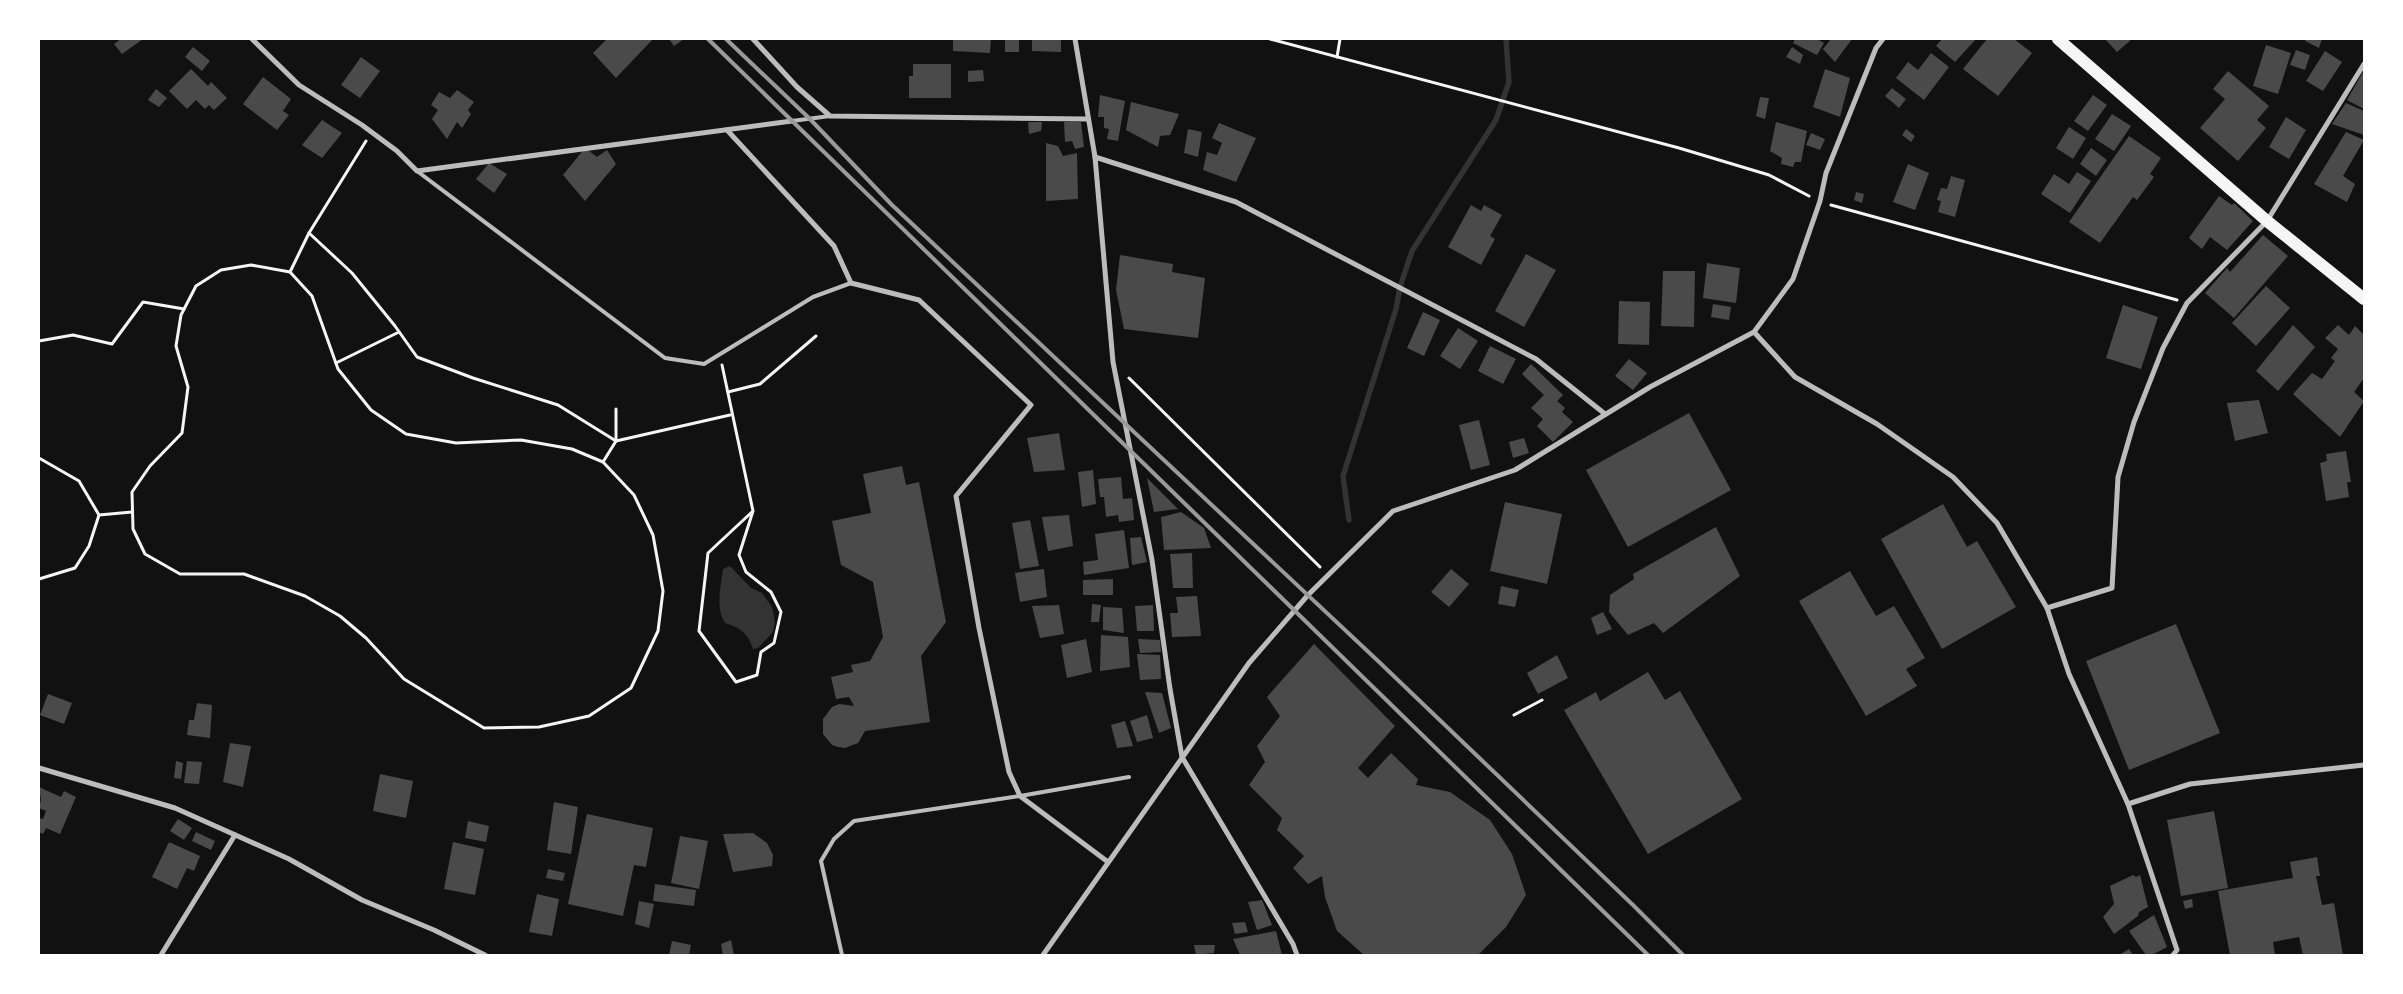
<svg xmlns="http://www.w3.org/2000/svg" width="2403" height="994" font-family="Lora,serif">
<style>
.water{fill:#333}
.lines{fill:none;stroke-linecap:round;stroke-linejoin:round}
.stream{stroke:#333;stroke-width:5.5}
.building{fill:#4a4a4a}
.path{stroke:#f5f5f5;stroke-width:3}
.service{stroke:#bcbcbc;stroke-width:4}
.minor{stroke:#bcbcbc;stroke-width:5}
.primary{stroke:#f5f5f5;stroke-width:12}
.rail{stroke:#9a9a9a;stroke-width:4}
</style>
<rect width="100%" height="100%" fill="#111"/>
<path class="water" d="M 730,566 L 751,588 L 762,593 L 772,607 L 775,622 L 773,632 L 758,648 L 753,649 C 748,633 741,628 725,623 C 715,606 721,587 723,569 Z"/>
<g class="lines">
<polyline class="stream" points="1349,520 1343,476 1396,309 1400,287 1412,251 1496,120 1509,82 1506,39"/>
</g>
<g class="building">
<polygon points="121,39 143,39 122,54 114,44"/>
<polygon points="607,39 653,39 616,78 593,53"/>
<polygon points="669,39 684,39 674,46"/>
<polygon points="953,39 991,39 990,53 953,51"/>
<rect x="1005" y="39" width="14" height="13"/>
<polygon points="1032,39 1061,39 1061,52 1032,51"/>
<polygon points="1795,39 1817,39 1824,43 1817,55 1793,43"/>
<polygon points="1831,39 1852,39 1835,62 1823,49"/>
<polygon points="1942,39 1976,39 1955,62 1936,46"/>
<polygon points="1987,39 2014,39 2032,53 1998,96 1963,69"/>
<polygon points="2105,39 2132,39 2117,52"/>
<polygon points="2306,39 2322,39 2319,48 2305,41"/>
<polygon points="2266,45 2291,53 2278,94 2253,86"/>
<polygon points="193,47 210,61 202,71 185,57"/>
<polygon points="1792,47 1803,55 1800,64 1786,57"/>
<polygon points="2296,50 2310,55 2305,70 2290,65"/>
<polygon points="2325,51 2342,62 2323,91 2306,81"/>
<polygon points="1931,53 1949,67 1924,100 1896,78 1908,62 1918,70"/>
<polygon points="361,57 380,71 360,98 341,85"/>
<polygon points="913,64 951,64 951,98 909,98 909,76 913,76"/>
<polygon points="191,69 208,86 211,82 227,98 214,110 209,105 205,109 196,100 187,109 169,91"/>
<polygon points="1825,69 1850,78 1840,117 1813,107"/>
<polygon points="983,70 984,81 968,82 968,71"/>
<polygon points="2364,70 2364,109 2347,100"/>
<polygon points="2228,71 2269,106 2257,120 2266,128 2238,161 2200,128 2225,99 2213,89"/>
<polygon points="263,77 291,99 283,111 289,115 277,130 243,104"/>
<polygon points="1892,88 1906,99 1899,108 1885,96"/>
<polygon points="156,89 167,98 159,107 148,100"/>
<polygon points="457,90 474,102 468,110 471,114 462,128 457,122 447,139 432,119 438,110 431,105 439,92 450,98"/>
<polygon points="1100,95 1125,101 1118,141 1107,139 1109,129 1104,128 1104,117 1098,117"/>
<polygon points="2093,95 2107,105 2088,131 2074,121"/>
<polygon points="1760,97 1769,98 1765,119 1756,116"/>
<polygon points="1131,102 1179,114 1170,135 1160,136 1158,147 1126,130"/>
<polygon points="2346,103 2364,111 2364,135 2332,124"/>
<polygon points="2112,114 2131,126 2114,151 2095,139"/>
<polygon points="2286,117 2306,130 2289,159 2269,147"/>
<polygon points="322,120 342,133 322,158 302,145"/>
<polygon points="1028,122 1042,122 1041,131 1029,134"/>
<polygon points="1064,122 1081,122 1084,147 1075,149 1072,141 1065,142"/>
<polygon points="1776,122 1807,131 1801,162 1795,162 1793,167 1781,164 1782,158 1770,151"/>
<polygon points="1219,123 1256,138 1236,182 1203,170 1207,152 1217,155 1222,143 1212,138"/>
<polygon points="2069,127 2086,138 2073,159 2056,148"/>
<polygon points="1188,129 1202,132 1198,157 1184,153"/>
<polygon points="1906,129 1915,136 1911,142 1902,135"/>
<polygon points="2346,132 2364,140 2343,176 2355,184 2347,202 2314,184"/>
<polygon points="1811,133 1825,139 1820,150 1806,145"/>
<polygon points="2129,136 2161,158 2150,174 2154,177 2137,200 2133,197 2100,243 2069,222"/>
<polygon points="1046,143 1058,146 1063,156 1077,153 1078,199 1046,201"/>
<polygon points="585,148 597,157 607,150 616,164 585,201 563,175"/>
<polygon points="2091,148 2107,160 2096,176 2080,164"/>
<polygon points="489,163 507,174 494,193 476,179"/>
<polygon points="1908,164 1929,173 1915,210 1893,202"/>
<polygon points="2077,172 2091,181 2070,213 2041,194 2054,174 2069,184"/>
<polygon points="1951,176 1965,180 1955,217 1938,212 1941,201 1937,200 1941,188 1947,189"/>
<polygon points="1856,192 1864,194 1862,203 1854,200"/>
<polygon points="2219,196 2232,205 2234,203 2253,221 2227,250 2210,237 2202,249 2189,238"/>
<polygon points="1471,205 1481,211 1484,205 1502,215 1490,236 1495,239 1481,265 1448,247"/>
<polygon points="2263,235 2288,256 2234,318 2205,293 2227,268 2230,272"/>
<polygon points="1526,254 1556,270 1524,327 1495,311"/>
<polygon points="1120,255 1173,264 1172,272 1205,278 1198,338 1124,329 1116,290"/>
<polygon points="1707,263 1740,268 1736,303 1703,298"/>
<polygon points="1663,271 1695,271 1694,327 1661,326"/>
<polygon points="2266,286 2290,308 2256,346 2232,323"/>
<polygon points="1619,301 1650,302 1649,345 1618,344"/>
<polygon points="1713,304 1731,307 1729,320 1711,317"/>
<polygon points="2123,305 2158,317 2141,369 2106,358"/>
<polygon points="1423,312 1440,320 1424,356 1407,348"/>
<polygon points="2293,325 2315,347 2278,391 2256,371"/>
<polygon points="2338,325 2349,335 2355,326 2364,335 2364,378 2354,392 2364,401 2340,437 2293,394 2312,373 2322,379 2335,361 2331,358 2338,349 2325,338"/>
<polygon points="1458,328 1478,341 1460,369 1440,356"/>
<polygon points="1490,346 1516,359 1503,384 1478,371"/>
<polygon points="1629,359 1647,373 1633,390 1615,376"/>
<polygon points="1531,364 1563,395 1557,401 1565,408 1562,412 1573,422 1553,442 1537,426 1543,419 1531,408 1544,395 1522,374"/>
<polygon points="2259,400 2268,433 2235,441 2227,403"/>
<polygon points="1689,413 1731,490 1628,547 1586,470"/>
<polygon points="1479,420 1490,465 1471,470 1459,425"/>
<polygon points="1059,433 1065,470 1034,472 1027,438"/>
<polygon points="1524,438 1529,453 1513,458 1509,442"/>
<polygon points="2346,451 2351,482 2347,482 2349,497 2326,501 2320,463 2327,461 2326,454"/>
<polygon points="902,466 906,485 919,482 946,622 921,656 930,722 865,731 858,743 845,748 838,747 832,745 823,734 823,719 832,707 839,704 854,706 849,697 836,699 831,677 853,672 851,665 870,661 883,637 873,582 841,565 832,521 871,513 863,474"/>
<polygon points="1093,470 1096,504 1082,507 1078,472"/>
<polygon points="1121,477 1123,499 1132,498 1134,520 1119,522 1118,515 1106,517 1104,497 1100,497 1098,479"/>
<polygon points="1147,478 1178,509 1154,512"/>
<polygon points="1505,502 1562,514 1547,584 1490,571"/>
<polygon points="1943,504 1967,547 1977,541 2016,607 1942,649 1881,539"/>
<polygon points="1181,512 1204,528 1211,548 1164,550 1161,517"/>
<polygon points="1069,515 1073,546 1048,551 1042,517"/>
<polygon points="1030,520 1039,566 1020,569 1012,523"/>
<polygon points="1716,527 1740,576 1663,633 1654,623 1628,635 1609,612 1610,595 1634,579 1633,574"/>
<polygon points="1124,530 1129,568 1084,575 1083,562 1098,560 1095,534"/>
<polygon points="1141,537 1147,562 1132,565 1130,538"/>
<polygon points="1192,553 1193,588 1173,588 1170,554"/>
<polygon points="1044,569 1047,597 1020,602 1015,573"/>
<polygon points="1451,569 1469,584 1449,607 1431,592"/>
<polygon points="1850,571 1876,616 1894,606 1925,658 1906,669 1917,686 1866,716 1799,601"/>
<polygon points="1113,579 1113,595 1083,595 1083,580"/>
<polygon points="1501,586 1519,590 1515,607 1498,604"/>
<polygon points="1197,596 1201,636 1172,637 1170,613 1178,613 1176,597"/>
<polygon points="1092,604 1101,605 1099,622 1091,622"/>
<polygon points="1059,605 1064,634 1040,638 1032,606"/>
<polygon points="1153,605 1154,631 1137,631 1135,606"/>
<polygon points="1103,607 1122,608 1124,633 1103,630"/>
<polygon points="1603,612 1612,629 1597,635 1591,618"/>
<polygon points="2176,624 2220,733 2129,770 2086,661"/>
<polygon points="1101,635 1128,637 1130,667 1100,671"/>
<polygon points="1086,639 1092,672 1067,678 1061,645"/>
<polygon points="1138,639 1160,640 1161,652 1140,653"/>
<polygon points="1314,644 1395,726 1358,768 1368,778 1391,753 1418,779 1416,785 1450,792 1490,820 1512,854 1526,895 1506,927 1478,955 1364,955 1337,931 1325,897 1322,876 1308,884 1293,868 1304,856 1277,830 1282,818 1249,785 1265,762 1257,746 1280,716 1267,697"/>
<polygon points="1137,654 1160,655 1161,679 1140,680"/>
<polygon points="1557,655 1568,678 1538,694 1527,673"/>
<polygon points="1648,672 1665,700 1680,691 1742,799 1648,854 1564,710 1596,692 1600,701"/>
<polygon points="1145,692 1162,693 1171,728 1159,733"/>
<polygon points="48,694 72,703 64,724 40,715"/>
<polygon points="197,703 212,705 210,738 187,735 189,720 194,720"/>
<polygon points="1147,715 1153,738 1137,742 1130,721"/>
<polygon points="1125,721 1133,746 1117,748 1111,725"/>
<polygon points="230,743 251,746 243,787 223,782"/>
<polygon points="176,761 183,763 181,779 174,778"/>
<polygon points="187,761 202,762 199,784 184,783"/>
<polygon points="380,774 413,781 406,818 373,811"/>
<polygon points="39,787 61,797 64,791 76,797 60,834 46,828 43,834 39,832 39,818 43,819 46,811 39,808 41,800"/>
<polygon points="554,802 578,807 571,854 547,850"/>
<polygon points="2214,811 2228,888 2181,896 2167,820"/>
<polygon points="587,814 653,828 646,867 634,865 623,916 568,904"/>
<polygon points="178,819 192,828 184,840 170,831"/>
<polygon points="468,821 489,826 486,842 465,838"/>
<polygon points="196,832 215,841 211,850 192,841"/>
<polygon points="753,833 767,843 773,855 772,866 733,872 723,834"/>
<polygon points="680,836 708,841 699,889 671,883"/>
<polygon points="169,842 200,856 194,871 187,868 177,889 152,877"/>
<polygon points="453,842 484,849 475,895 444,889"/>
<polygon points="2317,857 2320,876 2316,876 2322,905 2334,903 2343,955 2303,955 2299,937 2273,942 2275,955 2230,955 2218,891 2293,878 2290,862"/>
<polygon points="548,869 565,873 563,881 546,878"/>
<polygon points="2133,875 2136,877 2140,875 2148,907 2139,912 2138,916 2114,934 2103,917 2114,904 2110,886"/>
<polygon points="655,884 696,890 694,906 653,901"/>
<polygon points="537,894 559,899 552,936 529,932"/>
<polygon points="2192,899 2193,907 2185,909 2183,901"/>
<polygon points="1262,900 1272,925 1257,930 1248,902"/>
<polygon points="639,901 654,904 649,928 635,924"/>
<polygon points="2154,915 2167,947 2152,955 2146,955 2129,931"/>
<polygon points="1245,922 1248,932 1235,934 1232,923"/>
<polygon points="1276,931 1282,955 1240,955 1233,939"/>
<polygon points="731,940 734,955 723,955 721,944"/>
<polygon points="672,941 691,945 689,955 669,955"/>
<polygon points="1194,945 1215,945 1214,953 1196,955"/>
<polygon points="2129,949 2133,955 2119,955"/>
</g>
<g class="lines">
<g class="path">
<polyline points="1270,39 1679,148 1769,175 1809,196"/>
<polyline points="1337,57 1340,39"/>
<polyline points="366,141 309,233 352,273 395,326 417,357 473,378 558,405 616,441 603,462 634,495 653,535 663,591 658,631 631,688 589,716 539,727 484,728 404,679 366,638 340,616 305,596 244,574 180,574 145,554 133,529 132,492 150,466 182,433 188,387 176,346 181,315 196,286 221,270 251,265 290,272 312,296 338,369 371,410 406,434 456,443 521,440 572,449 603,462"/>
<polyline points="1831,205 2177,300"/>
<polyline points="290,272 309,233"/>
<polyline points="39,341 73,335 112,344 143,302 184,309"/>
<polyline points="336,363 399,332"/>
<polyline points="722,365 753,511 708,553 699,631 736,682 757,675 761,652 774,643 781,612 771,592 746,572 739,555 753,511"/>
<polyline points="1129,378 1320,567"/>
<polyline points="728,392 760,384 816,336"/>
<polyline points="616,409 616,441 730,415"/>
<polyline points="39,458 79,481 99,515 89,546 75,568 39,579"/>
<polyline points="99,515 132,512"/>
<polyline points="1514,715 1542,700"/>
</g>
<g class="service">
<polyline points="792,121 830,116"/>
<polyline points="417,171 665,358 704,364 813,297 851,283"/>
<polyline points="842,955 821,861 834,839 854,821 1020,796 1129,777"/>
</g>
<g class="minor">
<polyline points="252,39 299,85 362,125 397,151 417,171 792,121"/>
<polyline points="753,39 797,87 830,116 1087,119"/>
<polyline points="1075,39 1095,157 1113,362 1152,560 1170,689 1182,757 1293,944 1297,955"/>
<polyline points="727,130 834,246 851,283 919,300 1031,405 956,496 979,628 1009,772 1020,796 1108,862"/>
<polyline points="1095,157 1236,202 1536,359 1605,414"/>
<polyline points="1754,332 1795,377 1877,424 1953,477 1997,523 2047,608"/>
<polyline points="39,768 175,808 289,859 362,900 434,930 485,955"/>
<polyline points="2128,804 2190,784 2364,765"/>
<polyline points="161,955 235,835"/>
<polyline points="1043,955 1249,663 1308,595 1393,511 1515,470 1650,387 1754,332 1793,279 1820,201 1826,173 1876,48 1883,39"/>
<polyline points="2173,955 2177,950 2128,804 2069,674 2047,608 2112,588 2118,477 2134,422 2163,348 2187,303 2267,221 2364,64"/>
</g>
<polyline class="primary" points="2058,39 2267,221 2364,299"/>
<g class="rail">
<polyline points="708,39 1648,955"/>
<polyline points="726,39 810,119 892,205 1377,660 1633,905 1683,955"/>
</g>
</g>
<rect width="2403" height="994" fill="none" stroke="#ffffff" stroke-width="80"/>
</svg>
